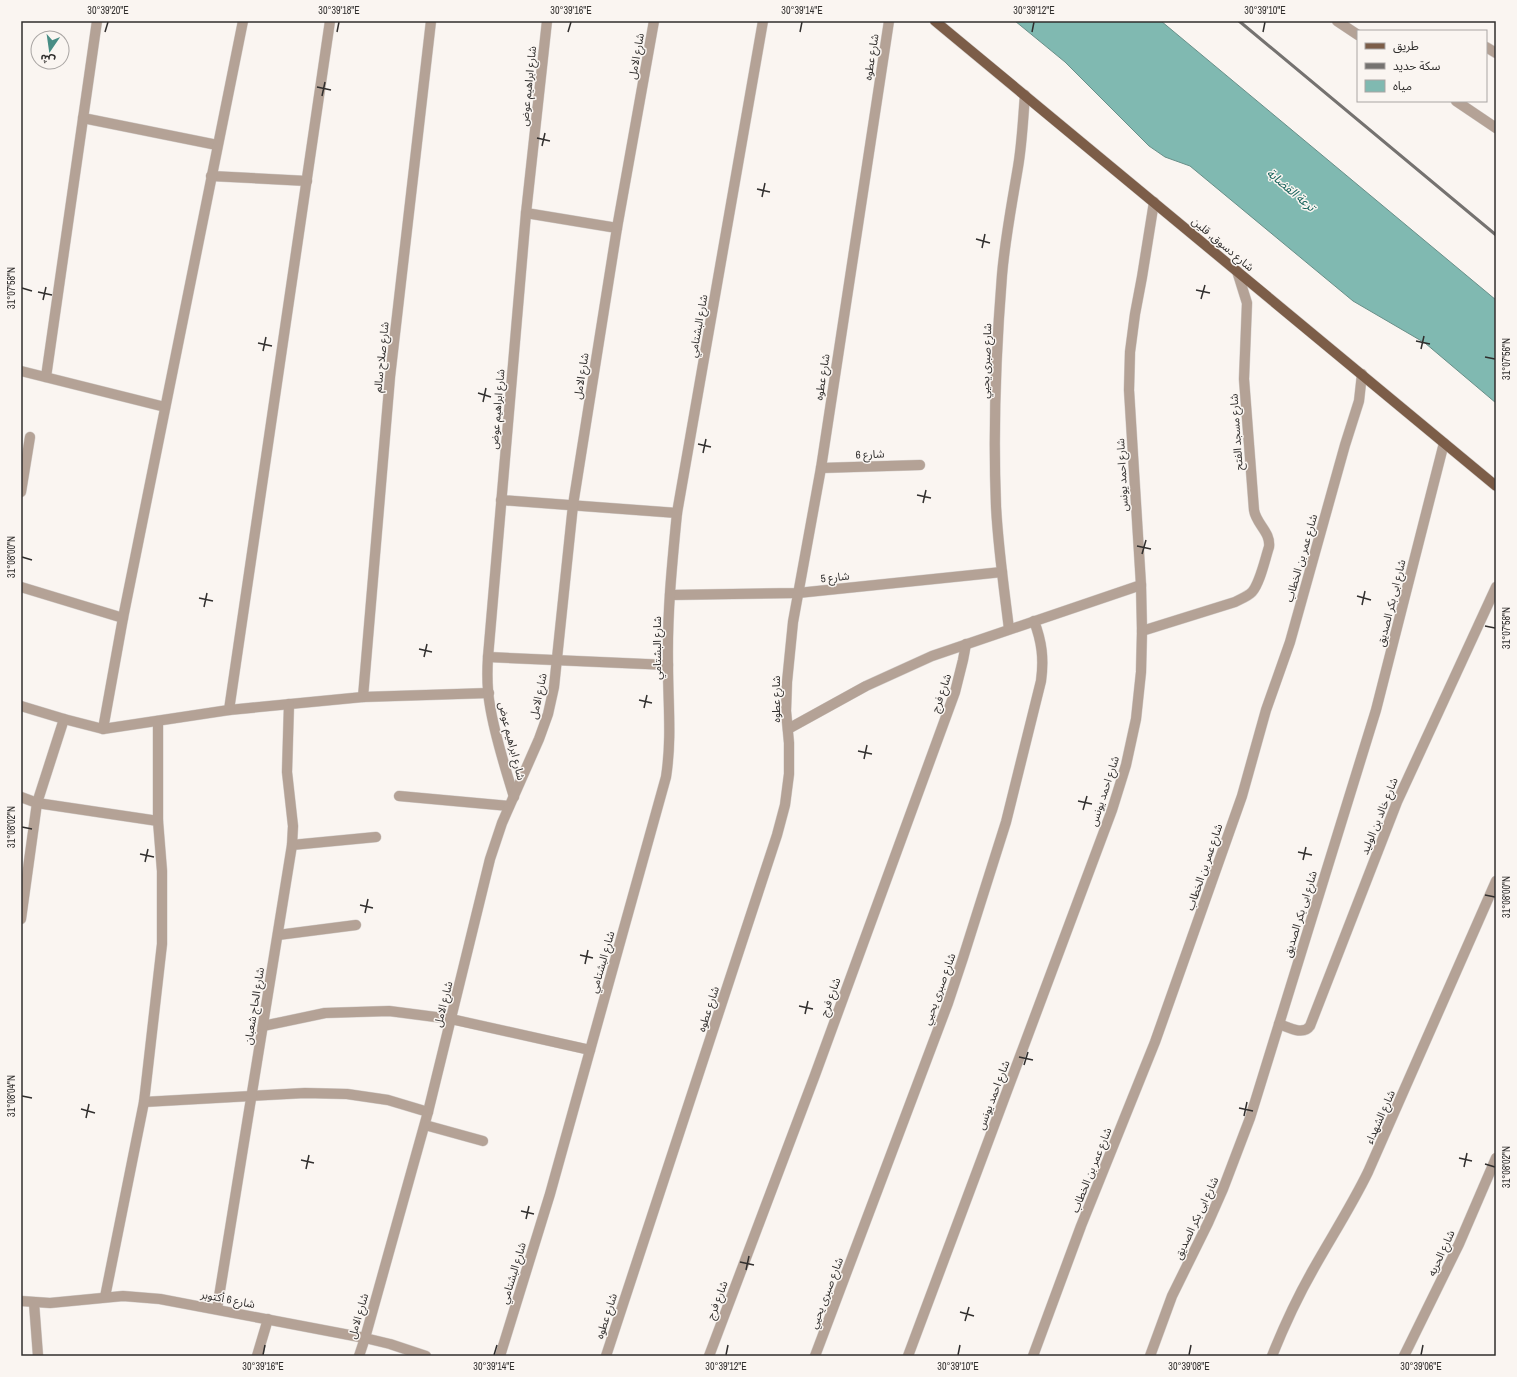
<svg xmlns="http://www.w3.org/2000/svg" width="1517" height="1377" font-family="'Archivo Narrow','Noto Sans Arabic',sans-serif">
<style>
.water{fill:#80b9b1;stroke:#688f89}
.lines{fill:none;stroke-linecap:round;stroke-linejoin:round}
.minor-casing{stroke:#d6d1ce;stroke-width:11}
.major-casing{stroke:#d6d1ce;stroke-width:11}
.minor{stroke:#b4a296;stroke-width:10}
.major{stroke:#7c5d48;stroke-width:10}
.rail{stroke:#757270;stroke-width:3}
.ticks{fill:none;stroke:#302e2d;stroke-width:1.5}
.labels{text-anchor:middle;stroke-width:3;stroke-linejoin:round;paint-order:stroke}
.street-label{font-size:11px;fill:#302e2d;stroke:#faf5f1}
.water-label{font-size:12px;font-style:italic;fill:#16635b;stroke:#faf5f1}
.neatline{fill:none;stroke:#302e2d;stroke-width:1.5}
.ticks-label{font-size:10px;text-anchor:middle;fill:#302e2d}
</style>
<rect width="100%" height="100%" fill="#faf5f1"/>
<polygon class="water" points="1015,21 1161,21 1496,300 1496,403 1425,343 1353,301 1190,166 1165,157 1149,146 1065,62"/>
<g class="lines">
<g class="minor-casing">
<g id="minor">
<polyline points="1337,21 1358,35"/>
<polyline points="1486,47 1496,53"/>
<polyline points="1456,101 1496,128"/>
<polyline points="83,118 217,145"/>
<polyline points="211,176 307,181"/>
<polyline points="526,213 617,228"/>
<polyline points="21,371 165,407"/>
<polyline points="46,377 97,21"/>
<polyline points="821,468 920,465"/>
<polyline points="21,492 30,437"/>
<polyline points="501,500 677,513"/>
<polyline points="21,587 123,618"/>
<polyline points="670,595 798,593 1002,572"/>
<path d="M 1009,629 C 1004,588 998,547 996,506 C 993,431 996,350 1002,275 C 1005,239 1012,203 1018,167 C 1022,144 1023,119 1025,95"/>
<path d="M 1142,631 L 1235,602 C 1240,599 1247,597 1252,592 C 1260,583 1265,559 1269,547 C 1271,532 1256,524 1254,510 L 1244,379 L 1247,303 L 1237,271"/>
<polyline points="488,657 668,665"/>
<polyline points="363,697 390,377 431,21"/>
<polyline points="21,706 64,719 103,729 229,710 363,697 489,693"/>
<polyline points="229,710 330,21"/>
<polyline points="103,729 123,618 243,21"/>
<polyline points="788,729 866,686 932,656 1141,585"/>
<polyline points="399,796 509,806"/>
<polyline points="21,797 37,803 158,821"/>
<path d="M 514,797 C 505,767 495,737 490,706 C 487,690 487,673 488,657 L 526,213 L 547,21"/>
<polyline points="292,845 376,837"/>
<polyline points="21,919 37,803 64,719"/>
<polyline points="278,935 356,925"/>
<path d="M 1279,1024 C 1288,1027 1303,1036 1310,1026 L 1397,802 L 1496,587"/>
<polyline points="263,1026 325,1013 389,1011 451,1019 590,1050"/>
<polyline points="144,1102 305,1093 347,1094 388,1100 428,1112"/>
<polyline points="425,1125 483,1141"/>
<polyline points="105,1297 144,1102 162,944 162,871 158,821 158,721"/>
<polyline points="21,1301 50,1303 123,1296 160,1299 365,1338 390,1344 426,1356"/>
<polyline points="34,1303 38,1356"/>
<polyline points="217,1309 292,845 293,826 287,772 289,704"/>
<polyline points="257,1356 268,1319"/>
<polyline points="359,1356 365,1338 428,1112 490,859 502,823 539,739 548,714 554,687 573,505 617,228 654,21"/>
<path d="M 500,1356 L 550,1194 L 666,777 C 672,738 668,704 668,665 C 667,614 672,564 677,513 L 763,21"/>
<polyline points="606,1356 777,835 785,805 789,774 789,743 786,711 787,682 793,622 821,468 889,21"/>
<polyline points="709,1356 815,1075 955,692 963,660 966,644"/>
<path d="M 815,1356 L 948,1003 L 963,958 L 1006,822 L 1041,681 C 1044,659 1042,642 1034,621"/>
<polyline points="908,1356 1112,810 1126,765 1136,719 1141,672 1142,631 1141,585 1129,390 1130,352 1135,314 1142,277 1154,202"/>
<polyline points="1033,1356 1081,1226 1155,1042 1242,796 1266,710 1290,642 1345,445 1359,401 1362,374"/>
<polyline points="1150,1356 1172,1296 1208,1223 1223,1189 1250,1118 1376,710 1444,443"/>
<path d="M 1272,1356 C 1284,1326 1298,1296 1314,1268 C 1332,1236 1352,1205 1368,1172 L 1496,881"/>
<polyline points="1404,1356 1459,1244 1496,1158"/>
</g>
</g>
<g class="major-casing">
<polyline id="major" points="935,21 1496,486"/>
</g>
<use href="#minor" class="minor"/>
<use href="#major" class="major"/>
<polyline class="rail" points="1239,21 1496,235"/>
</g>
<path class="ticks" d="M 105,32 L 108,22M 337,32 L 339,22M 568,32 L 571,22M 800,32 L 802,22M 1032,32 L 1034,22M 1263,32 L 1265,22M 317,87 L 331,90M 322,96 L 325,82M 537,138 L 550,141M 542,146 L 545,133M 757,189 L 770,192M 762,197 L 765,183M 976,239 L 990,243M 982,248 L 985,234M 22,288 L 32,291M 1196,290 L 1210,293M 38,292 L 52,295M 1201,299 L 1205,285M 43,300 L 46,287M 1416,341 L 1430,344M 258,343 L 272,346M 1421,349 L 1424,336M 263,351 L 266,337M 1485,357 L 1495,359M 478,393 L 491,397M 483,402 L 486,388M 698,444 L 711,447M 703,453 L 706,439M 917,495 L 931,498M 923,503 L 926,490M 1137,546 L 1151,549M 1142,554 L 1146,540M 22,557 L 32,560M 1357,596 L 1371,600M 199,598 L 213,601M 1362,605 L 1365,591M 204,607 L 207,593M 1485,626 L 1495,628M 419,649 L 432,652M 424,657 L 427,644M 639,700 L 652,703M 644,708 L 647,695M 858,751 L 872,754M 864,759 L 867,745M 1078,801 L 1092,804M 1083,810 L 1087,796M 22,827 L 32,829M 1298,852 L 1312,855M 140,854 L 154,857M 1303,860 L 1306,847M 145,862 L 148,849M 1485,895 L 1495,897M 360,905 L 373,908M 365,913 L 368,899M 580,955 L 593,958M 585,964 L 588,950M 799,1006 L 813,1009M 805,1014 L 808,1001M 1019,1057 L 1033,1060M 1024,1065 L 1028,1052M 22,1096 L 32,1098M 1239,1108 L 1253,1111M 81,1109 L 95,1113M 1244,1116 L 1247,1102M 86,1118 L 89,1104M 1459,1158 L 1472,1161M 301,1160 L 314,1163M 1485,1164 L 1495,1167M 1464,1167 L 1467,1153M 306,1169 L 309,1155M 521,1211 L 534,1214M 526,1219 L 529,1206M 740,1262 L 754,1265M 746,1270 L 749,1256M 960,1312 L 974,1316M 965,1321 L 969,1307M 263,1355 L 265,1345M 494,1355 L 497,1345M 726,1355 L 728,1345M 958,1355 L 960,1345M 1189,1355 L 1191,1345M 1421,1355 L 1423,1345"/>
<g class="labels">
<g class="street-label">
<text transform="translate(636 56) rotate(-80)" y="4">شارع الامل</text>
<text transform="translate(871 57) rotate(-81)" y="4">شارع عطوه</text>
<text transform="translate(528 86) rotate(-84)" y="4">شارع ابراهيم عوض</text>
<text transform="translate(1223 244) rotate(40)" y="4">شارع دسوق, قلين</text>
<text transform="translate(698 326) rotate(-80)" y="4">شارع البشتامي</text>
<text transform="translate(381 357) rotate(-84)" y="4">شارع صلاح سالم</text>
<text transform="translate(986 361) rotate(-88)" y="4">شارع صبرى يحيي</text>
<text transform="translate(581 376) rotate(-81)" y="4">شارع الامل</text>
<text transform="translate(822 377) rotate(-81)" y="4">شارع عطوه</text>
<text transform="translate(497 409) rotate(-85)" y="4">شارع ابراهيم عوض</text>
<text transform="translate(1236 432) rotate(-94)" y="4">شارع مسجد الفتح</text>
<text transform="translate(870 454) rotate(-2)" y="4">شارع 6</text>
<text transform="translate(1122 475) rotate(-93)" y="4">شارع احمد يونس</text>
<text transform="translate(1301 558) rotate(-74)" y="4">شارع عمر بن الخطاب</text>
<text transform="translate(835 577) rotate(-6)" y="4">شارع 5</text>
<text transform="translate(1391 603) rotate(-76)" y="4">شارع ابى بكر الصديق</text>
<text transform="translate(657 648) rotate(-90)" y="4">شارع البشتامي</text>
<text transform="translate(941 693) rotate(-71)" y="4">شارع فرج</text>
<text transform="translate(538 696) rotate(-78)" y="4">شارع الامل</text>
<text transform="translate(776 699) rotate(-90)" y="4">شارع عطوه</text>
<text transform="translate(512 741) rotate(76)" y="4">شارع ابراهيم عوض</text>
<text transform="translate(1104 791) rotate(-72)" y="4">شارع احمد يونس</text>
<text transform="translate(1379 816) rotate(-68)" y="4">شارع خالد بن الوليد</text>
<text transform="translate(1204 867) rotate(-71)" y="4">شارع عمر بن الخطاب</text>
<text transform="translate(1300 914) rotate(-73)" y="4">شارع ابى بكر الصديق</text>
<text transform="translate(602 962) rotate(-74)" y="4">شارع البشتامي</text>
<text transform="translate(939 989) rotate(-70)" y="4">شارع صبرى يحيي</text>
<text transform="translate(830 997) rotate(-70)" y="4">شارع فرج</text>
<text transform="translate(443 1004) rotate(-76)" y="4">شارع الامل</text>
<text transform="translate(254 1006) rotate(-81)" y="4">شارع الحاج شعبان</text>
<text transform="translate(708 1009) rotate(-72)" y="4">شارع عطوه</text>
<text transform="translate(993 1095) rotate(-69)" y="4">شارع احمد يونس</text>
<text transform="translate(1380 1117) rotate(-66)" y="4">شارع الشهداء</text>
<text transform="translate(1091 1170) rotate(-68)" y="4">شارع عمر بن الخطاب</text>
<text transform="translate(1196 1218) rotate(-65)" y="4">شارع ابى بكر الصديق</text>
<text transform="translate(1441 1253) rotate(-65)" y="4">شارع الحريه</text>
<text transform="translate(513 1273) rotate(-73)" y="4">شارع البشتامي</text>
<text transform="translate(826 1293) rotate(-69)" y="4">شارع صبرى يحيي</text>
<text transform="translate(228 1299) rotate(11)" y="4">شارع 6 أكتوبر</text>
<text transform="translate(717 1300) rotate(-69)" y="4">شارع فرج</text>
<text transform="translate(358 1316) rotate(-74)" y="4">شارع الامل</text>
<text transform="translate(606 1316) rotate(-72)" y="4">شارع عطوه</text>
</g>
<g class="water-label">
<text transform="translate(1291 190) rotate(40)" y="4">ترعة القضابة</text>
</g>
</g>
<rect width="1517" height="1377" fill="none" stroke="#faf5f1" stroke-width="44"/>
<rect x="1357" y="30" width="130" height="72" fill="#faf5f1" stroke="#a9a5a3"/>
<rect x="1365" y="43" width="20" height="6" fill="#7c5d48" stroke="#a9a5a3"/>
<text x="1393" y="50" font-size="12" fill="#302e2d">طريق</text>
<rect x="1365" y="63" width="20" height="6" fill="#757270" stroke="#a9a5a3"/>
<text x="1393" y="70" font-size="12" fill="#302e2d">سكة حديد</text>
<rect x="1365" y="80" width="20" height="12" fill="#80b9b1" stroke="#a9a5a3"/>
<text x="1393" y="90" font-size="12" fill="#302e2d">مياه</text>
<g transform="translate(50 50) rotate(193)"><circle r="19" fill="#faf5f1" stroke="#a9a5a3"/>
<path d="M0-3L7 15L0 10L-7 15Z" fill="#488d85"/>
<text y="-6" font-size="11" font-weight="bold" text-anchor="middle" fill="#302e2d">ش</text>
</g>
<rect x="22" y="22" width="1473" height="1333" class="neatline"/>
<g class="ticks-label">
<text x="108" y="14">30°39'20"E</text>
<text x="339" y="14">30°39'18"E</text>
<text x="571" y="14">30°39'16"E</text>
<text x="802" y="14">30°39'14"E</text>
<text x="1034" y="14">30°39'12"E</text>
<text x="1265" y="14">30°39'10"E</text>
<text transform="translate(11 288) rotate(-90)" y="4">31°07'58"N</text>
<text transform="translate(1506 359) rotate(-90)" y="4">31°07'56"N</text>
<text transform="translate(11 557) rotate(-90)" y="4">31°08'00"N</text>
<text transform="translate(1506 628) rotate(-90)" y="4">31°07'58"N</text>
<text transform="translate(11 827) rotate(-90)" y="4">31°08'02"N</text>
<text transform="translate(1506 897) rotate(-90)" y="4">31°08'00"N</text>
<text transform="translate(11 1096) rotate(-90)" y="4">31°08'04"N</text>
<text transform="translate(1506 1167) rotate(-90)" y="4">31°08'02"N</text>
<text x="263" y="1370">30°39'16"E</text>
<text x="494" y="1370">30°39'14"E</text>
<text x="726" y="1370">30°39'12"E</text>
<text x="958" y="1370">30°39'10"E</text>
<text x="1189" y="1370">30°39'08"E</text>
<text x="1421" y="1370">30°39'06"E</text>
</g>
</svg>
